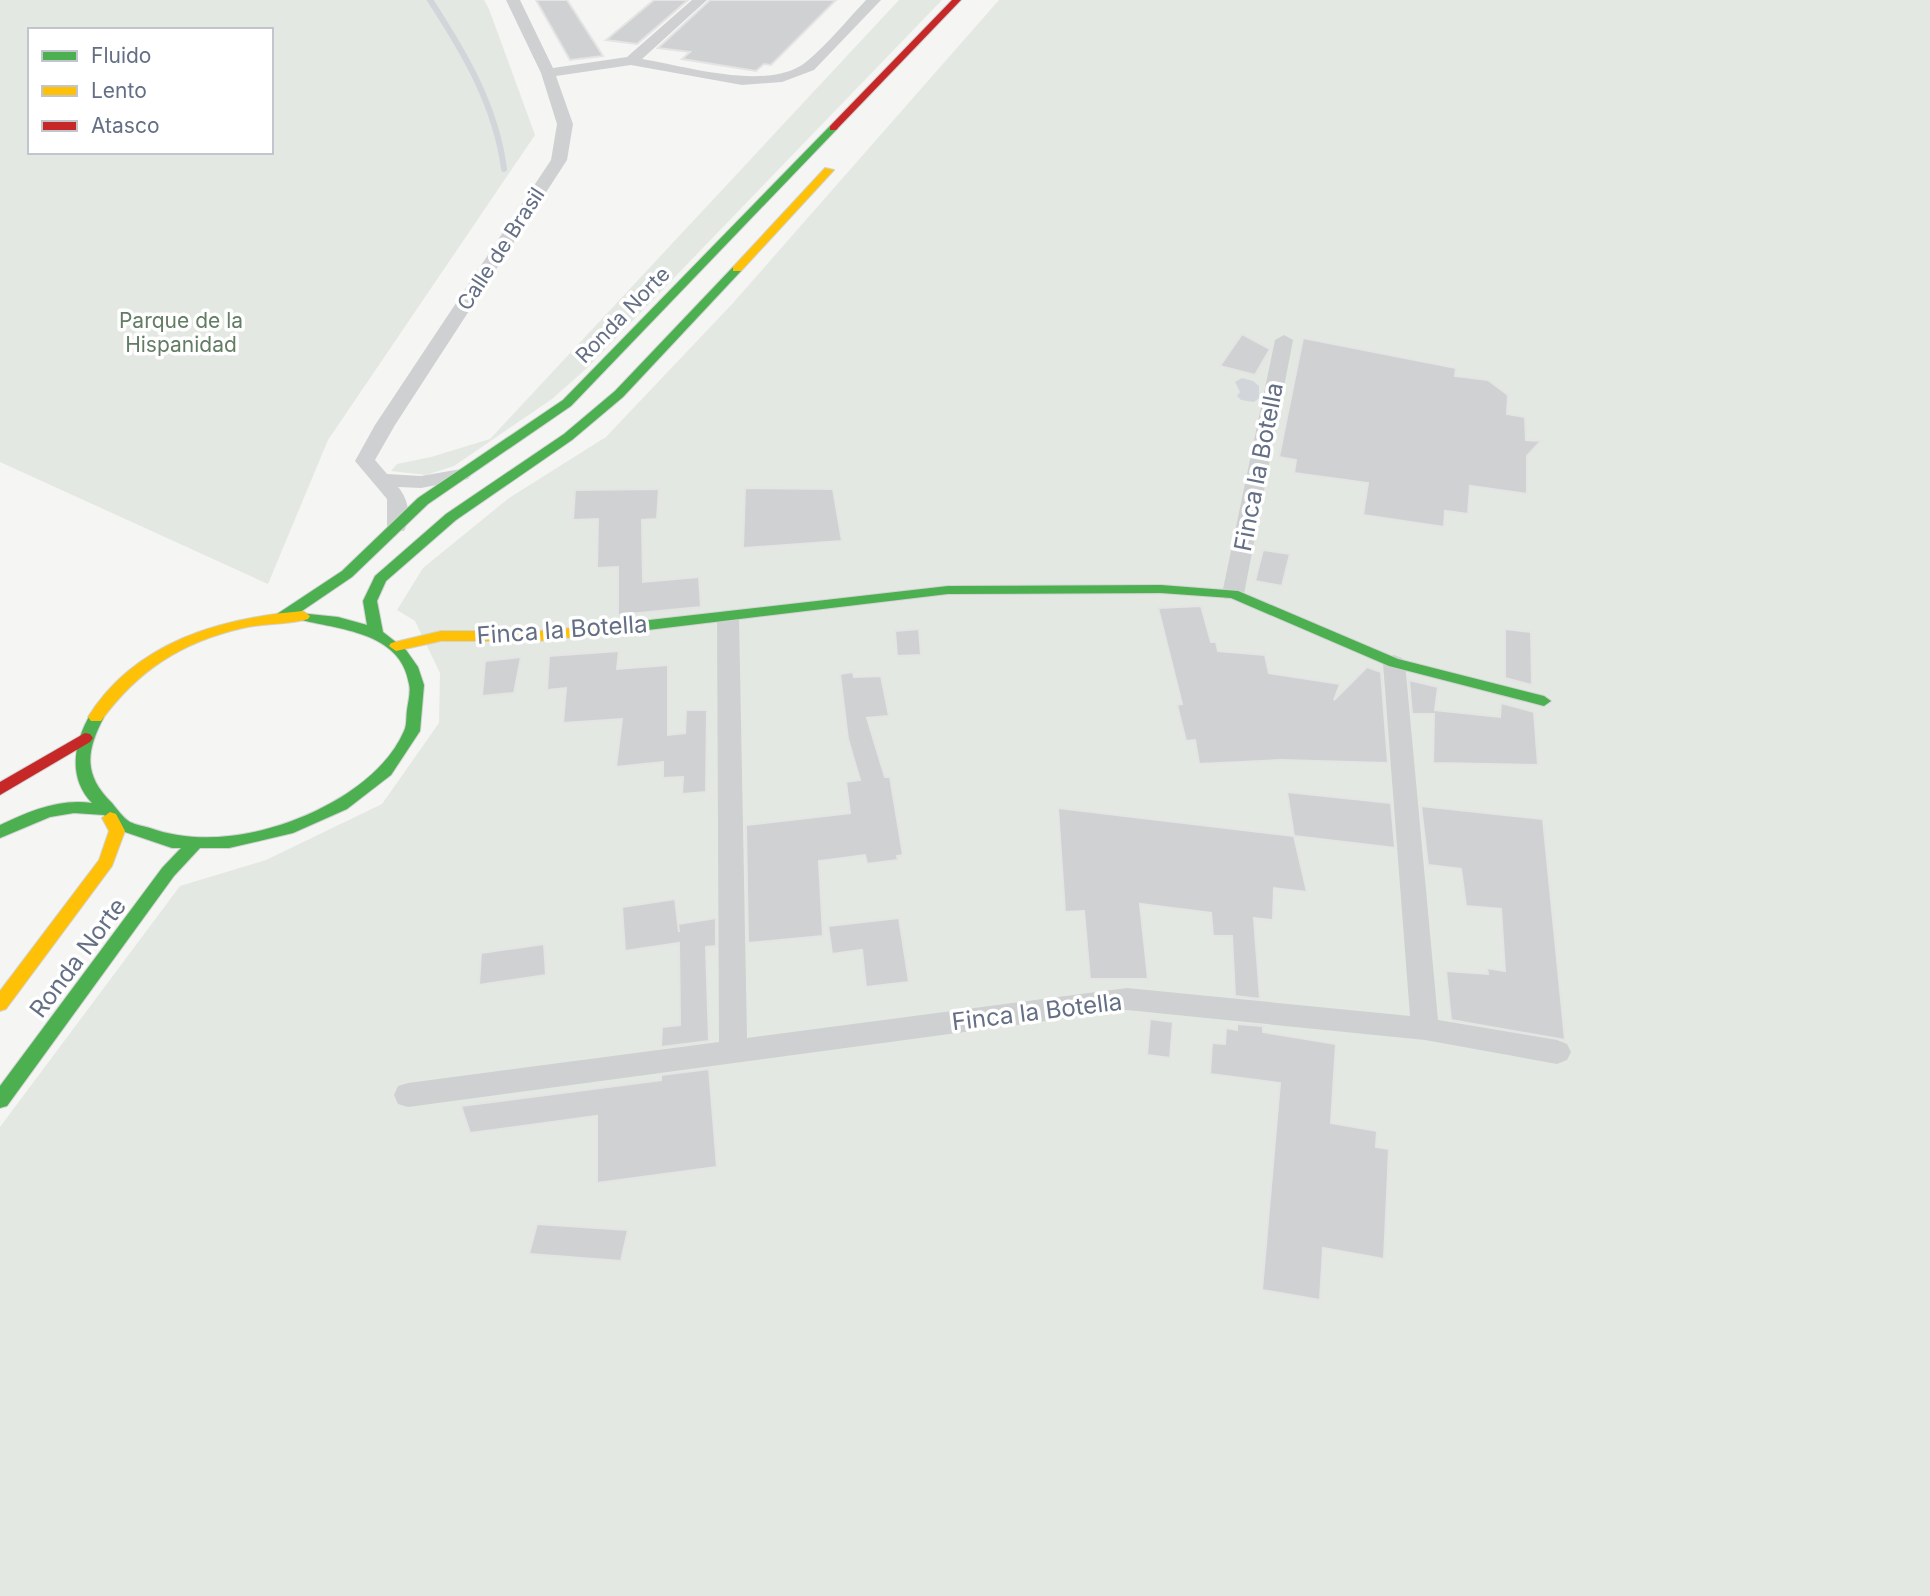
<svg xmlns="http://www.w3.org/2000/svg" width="1930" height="1596" font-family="Inter,sans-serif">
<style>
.green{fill:#e3e8e2;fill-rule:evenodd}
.water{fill:#d2d6db}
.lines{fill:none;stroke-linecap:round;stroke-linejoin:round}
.stream{stroke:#d2d6db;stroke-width:6}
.building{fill:#d0d1d2;stroke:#e4e4e4;stroke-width:2}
.fast-casing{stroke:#d2d3d4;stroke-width:2}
.slow-casing{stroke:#d2d3d4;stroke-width:2}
.jam-casing{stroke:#d2d3d4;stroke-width:2}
.street{fill:#cfd0d1;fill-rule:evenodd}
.fast{fill:#4caf50;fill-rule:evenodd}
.slow{fill:#ffc107;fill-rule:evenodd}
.jam{fill:#c62828;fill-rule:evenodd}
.labels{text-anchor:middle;stroke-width:7;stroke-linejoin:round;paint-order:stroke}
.far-street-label{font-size:21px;fill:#646f85;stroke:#fff}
.far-park-label{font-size:21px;fill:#637c64;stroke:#fff}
.street-label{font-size:24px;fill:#646f85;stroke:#fff}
</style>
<rect width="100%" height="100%" fill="#f5f5f4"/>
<g class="green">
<path d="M 0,0 L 484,0 L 489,9 L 535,135 L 328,440 L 268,584 L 0,462 ZM 30,30 L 271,30 L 271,152 L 30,152 Z"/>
<polygon points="899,0 942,0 587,368 552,399 454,466 426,475 391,471 397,464 431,457 490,439"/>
<polygon points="999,0 1930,0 1930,1596 0,1596 0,1127 180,886 266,860 382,804 439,723 440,673 415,621 397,610 423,568 509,498 606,437 733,303"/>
</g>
<polygon class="water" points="1242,378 1253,381 1259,386 1259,398 1254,402 1241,400 1237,396 1240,392 1235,382"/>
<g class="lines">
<path class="stream" d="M 430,0 C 464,52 496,106 504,169"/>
</g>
<g class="building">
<polygon points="536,0 567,0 603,56 570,60"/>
<polygon points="654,0 688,0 637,44 606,40"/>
<polygon points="710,0 836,0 771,65 764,64 756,71 682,59 690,52 658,48"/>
<polygon points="1242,334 1270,349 1255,375 1220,366"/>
<polygon points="1303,338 1456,368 1455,376 1488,380 1508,395 1507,414 1525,417 1526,440 1541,441 1527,456 1527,494 1470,486 1468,514 1445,511 1444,527 1363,515 1368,483 1294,473 1296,460 1279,457"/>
<polygon points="745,488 833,489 842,541 743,548"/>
<polygon points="659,489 657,519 642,520 643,582 699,577 701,607 618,615 618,567 597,568 598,519 573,520 575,490"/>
<polygon points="1263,550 1290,554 1282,586 1255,581"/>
<polygon points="1201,606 1211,642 1216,642 1218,651 1265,655 1269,673 1340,684 1334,700 1367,667 1381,672 1388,763 1281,760 1199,764 1195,740 1186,741 1177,705 1182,704 1158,608"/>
<polygon points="919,629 921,655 897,656 895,631"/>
<polygon points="1505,629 1531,632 1532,685 1505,678"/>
<polygon points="619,651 617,669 668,665 668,735 685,733 686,710 707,710 706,792 682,794 683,777 663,778 663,762 616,767 622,719 563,723 566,688 547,690 549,656"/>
<polygon points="521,657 514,693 482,696 485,661"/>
<polygon points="853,672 854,677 881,676 889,716 867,718 885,777 890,777 903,855 897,856 898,860 867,864 865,855 819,861 823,936 748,943 746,825 850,813 846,782 860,780 848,739 840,674"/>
<polygon points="1409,680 1438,687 1435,710 1500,717 1501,703 1534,712 1538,765 1433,763 1434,714 1412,714"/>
<polygon points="1287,792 1391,803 1395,848 1294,836"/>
<polygon points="1421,806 1543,819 1565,1040 1451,1020 1446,971 1488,974 1487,968 1505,971 1501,909 1466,906 1461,869 1428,865"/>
<polygon points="1058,808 1294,836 1307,892 1274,888 1273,920 1254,918 1260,999 1235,996 1232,936 1213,936 1211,913 1140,904 1148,979 1090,979 1084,911 1065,912"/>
<polygon points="675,899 679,932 678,924 716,918 716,946 706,947 709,1041 661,1047 662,1027 680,1025 679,943 625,951 622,907"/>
<polygon points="899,918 909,982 866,987 862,950 832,954 828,926"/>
<polygon points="544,944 546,975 479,985 481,953"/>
<polygon points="1150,1019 1173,1022 1170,1058 1147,1055"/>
<polygon points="1237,1024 1263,1026 1263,1032 1336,1044 1331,1123 1377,1131 1376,1147 1389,1149 1384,1259 1323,1248 1320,1300 1262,1290 1280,1083 1210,1074 1212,1043 1225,1044 1226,1028 1237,1030"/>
<polygon points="709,1069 717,1167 597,1183 597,1116 470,1133 461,1106 661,1080 661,1075"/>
<polygon points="537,1224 628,1230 621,1261 529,1254"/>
</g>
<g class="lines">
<g class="fast-casing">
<g id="fast">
<path d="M 830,126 L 838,128 L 571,406 L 428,504 L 352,577 L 299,613 L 338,617 L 367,625 L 363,601 L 375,576 L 446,514 L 564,434 L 615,391 L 733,267 L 741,267 L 741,271 L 623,397 L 572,440 L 456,520 L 386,581 L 377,601 L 383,632 L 406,650 L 418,667 L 424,685 L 420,731 L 391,775 L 347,809 L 293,833 L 229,848 L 200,848 L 174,876 L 7,1106 L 0,1108 L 0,1086 L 162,868 L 181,848 L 172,848 L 119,830 L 104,815 L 74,813 L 50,817 L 0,838 L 0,825 C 29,811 60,798 92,803 C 67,777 74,742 91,713 L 101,713 L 104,717 C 86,751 83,775 112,803 C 117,809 123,818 130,822 C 136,825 144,826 150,828 C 175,837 203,839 229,836 C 290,830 378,791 404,731 C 407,725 406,717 407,710 C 408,702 411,692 409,684 C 401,631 338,630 298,619 L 298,613 L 282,622 L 277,620 L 275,617 L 277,614 L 342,571 L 418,498 L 563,400 Z"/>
<polygon points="1161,585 1238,591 1398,659 1544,696 1551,701 1544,706 1389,666 1231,598 1161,593 948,594 623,633 616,628 623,623 948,586"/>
</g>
</g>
<g class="slow-casing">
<g id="slow">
<polygon points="825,168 834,170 741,271 733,271 733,267"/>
<path d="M 303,611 L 310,616 L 308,619 C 287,625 265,623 243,628 C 182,642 138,670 101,721 L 91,721 L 88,717 C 135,642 220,618 303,611 Z"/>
<polygon points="623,623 628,625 630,628 628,631 539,641 441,641 396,651 389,646 391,643 441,631 539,631"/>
<polygon points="110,812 116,814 125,831 112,866 6,1009 0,1011 0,991 99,860 109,831 102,818"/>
</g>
</g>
<g class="jam-casing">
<g id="jam">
<polygon points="952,0 961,0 836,130 830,130 830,126"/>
<polygon points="85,733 90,734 93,738 90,742 0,795 0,782"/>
</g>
</g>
<g class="street">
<path d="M 506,0 L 520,0 L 553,68 L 627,57 L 692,0 L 707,0 L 642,59 C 685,66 769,92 806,62 C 828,44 847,20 866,0 L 881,0 L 814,70 L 782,82 L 742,85 L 631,65 L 556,76 L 573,124 L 567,160 L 395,425 L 375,460 L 387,474 L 421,476 L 461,469 L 468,471 L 471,475 L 468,479 L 421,488 L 398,487 C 408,498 412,517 404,531 L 390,531 L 387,526 L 387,499 L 355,461 L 375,425 L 551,160 L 557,124 L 541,73 Z"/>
<polygon points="1284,335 1293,340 1244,594 1241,599 1225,599 1222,594 1275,340"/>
<polygon points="728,610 736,612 739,617 747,1038 1127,988 1410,1016 1383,663 1386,658 1394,655 1402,658 1405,663 1438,1020 1557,1040 1567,1044 1571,1052 1567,1060 1557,1064 1425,1040 1127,1010 408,1107 398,1104 394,1095 398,1086 408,1083 719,1042 717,617 720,612"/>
</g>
<use href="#fast" class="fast"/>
<use href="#slow" class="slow"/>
<use href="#jam" class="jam"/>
</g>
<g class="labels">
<g class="far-street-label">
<text transform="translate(501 249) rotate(-57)" y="7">Calle de Brasil</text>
<text transform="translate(623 315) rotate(-46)" y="7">Ronda Norte</text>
</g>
<g class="far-park-label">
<text x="181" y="328">Parque de la<tspan x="181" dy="24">Hispanidad</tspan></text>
</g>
<g class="street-label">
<text transform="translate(1259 467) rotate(-79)" y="8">Finca la Botella</text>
<text transform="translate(562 630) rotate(-4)" y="8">Finca la Botella</text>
<text transform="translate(78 958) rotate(-53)" y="8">Ronda Norte</text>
<text transform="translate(1037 1012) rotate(-7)" y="8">Finca la Botella</text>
</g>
</g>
<rect x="28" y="28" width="245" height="126" fill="#ffffff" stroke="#c1c5ce" stroke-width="2"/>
<rect x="42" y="51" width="35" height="10" fill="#4caf50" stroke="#c1c5ce" stroke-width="2"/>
<text x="91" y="63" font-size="21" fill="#646f85">Fluido</text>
<rect x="42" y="86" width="35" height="10" fill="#ffc107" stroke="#c1c5ce" stroke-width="2"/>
<text x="91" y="98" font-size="21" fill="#646f85">Lento</text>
<rect x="42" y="121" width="35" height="10" fill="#c62828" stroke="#c1c5ce" stroke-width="2"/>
<text x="91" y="133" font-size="21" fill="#646f85">Atasco</text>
</svg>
